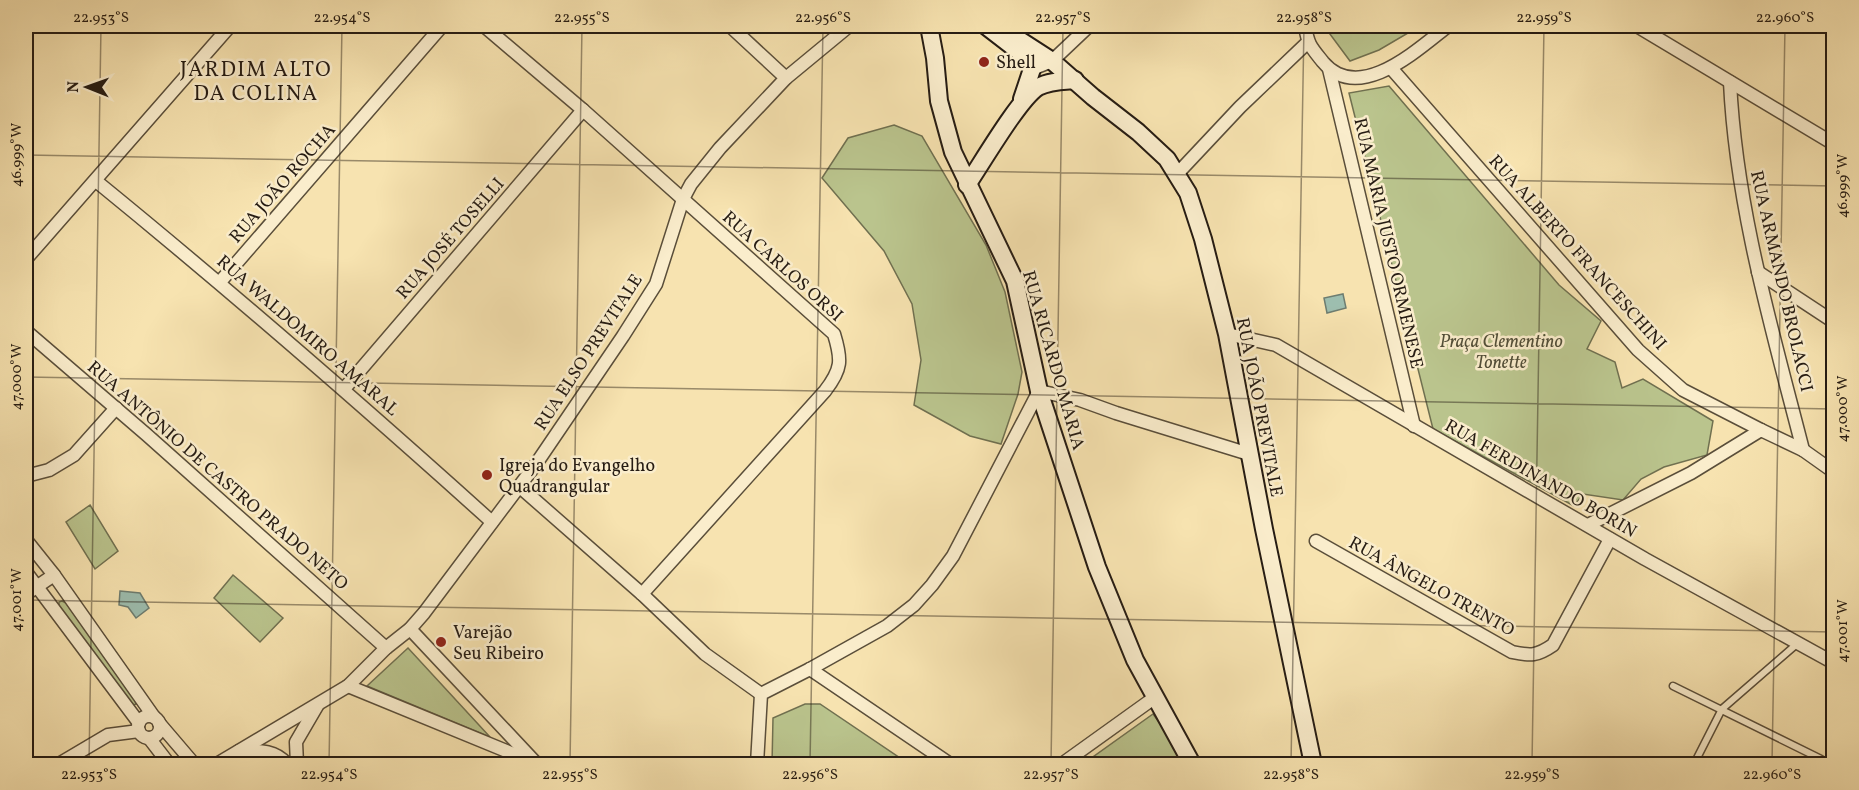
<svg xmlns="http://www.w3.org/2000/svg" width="1859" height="790" font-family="Vollkorn,serif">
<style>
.green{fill:#bac48d;stroke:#707050;stroke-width:1.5}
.water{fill:#9dbeaf;stroke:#6d7d71;stroke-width:1.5}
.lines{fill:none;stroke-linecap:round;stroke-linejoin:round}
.lane-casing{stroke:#5a4e3a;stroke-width:9}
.street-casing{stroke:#5a4e3a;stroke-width:15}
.secondary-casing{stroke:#261c13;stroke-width:20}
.lane{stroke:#faedcc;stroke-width:6}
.street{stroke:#faedcc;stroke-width:12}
.secondary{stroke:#faedcc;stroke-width:16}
.ticks{fill:none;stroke:#261c13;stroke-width:1.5;stroke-opacity:0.45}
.poi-dot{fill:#8f2418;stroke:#faedcc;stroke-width:2}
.labels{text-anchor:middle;stroke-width:5;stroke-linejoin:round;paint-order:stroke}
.poi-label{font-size:18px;fill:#261c13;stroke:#faedcc;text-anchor:start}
.street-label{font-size:18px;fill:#261c13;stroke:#faedcc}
.park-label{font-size:18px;font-style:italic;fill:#524e38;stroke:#faedcc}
.quarter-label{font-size:21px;letter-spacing:1.5px;fill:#261c13;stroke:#faedcc}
.neatline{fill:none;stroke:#261c13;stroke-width:2}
.ticks-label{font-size:15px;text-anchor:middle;fill:#261c13}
</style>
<rect width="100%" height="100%" fill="#f7e3b0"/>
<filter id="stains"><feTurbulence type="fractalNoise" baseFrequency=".00333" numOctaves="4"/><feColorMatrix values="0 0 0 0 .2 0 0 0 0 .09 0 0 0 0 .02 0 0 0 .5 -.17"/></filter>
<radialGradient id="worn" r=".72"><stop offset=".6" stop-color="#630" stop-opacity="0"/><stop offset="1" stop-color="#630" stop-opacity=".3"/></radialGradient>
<g class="green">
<polygon points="1324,26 1420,26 1379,50 1350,61"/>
<polygon points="1389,86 1559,285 1601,321 1587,349 1615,362 1622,388 1643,379 1713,421 1707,455 1664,467 1641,479 1623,500 1583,494 1574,506 1433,429 1349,93"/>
<polygon points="894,125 922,136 986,245 1005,292 1022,372 1018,394 1001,444 970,436 914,405 921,360 912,304 884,251 822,178 848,138"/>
<polygon points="90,505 118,551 95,569 66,522"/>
<polygon points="233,575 283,618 260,642 214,598"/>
<polygon points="62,601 66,603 134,697 136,704 131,706 59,606 59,602"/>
<polygon points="408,648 490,737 367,686"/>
<polygon points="805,704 820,704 909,764 772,764 773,718"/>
<polygon points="1153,714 1190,764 1083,764"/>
</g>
<g class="water">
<polygon points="1343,294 1346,308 1327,313 1324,298"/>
<polygon points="120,591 140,593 149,608 136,618 128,607 119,605"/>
</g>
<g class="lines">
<g class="lane-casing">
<g id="lane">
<polyline points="1673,686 1821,759"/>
<polyline points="1694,764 1722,709 1798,643"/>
</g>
</g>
<g class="street-casing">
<g id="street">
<path d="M 484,26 L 583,110 L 834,334 C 842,360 842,369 825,391 L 642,594"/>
<polyline points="730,26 786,78"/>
<path d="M 1305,26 C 1308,45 1311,47 1323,62 C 1359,105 1418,49 1448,26"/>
<polyline points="1637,26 1834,144"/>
<polyline points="1391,68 1638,350 1683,390 1761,430"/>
<polyline points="1032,69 1052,61 1089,26"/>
<polyline points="1329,69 1414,426"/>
<path d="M 1730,82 C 1736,208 1772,329 1803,450"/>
<polyline points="1178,173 1240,107 1307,43"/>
<path d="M 96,181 C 231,291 362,405 492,522"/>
<polyline points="26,259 230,26"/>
<polyline points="1758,272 1834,322"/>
<polyline points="220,282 442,26"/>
<polyline points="26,331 147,435 386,648"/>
<polyline points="1227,334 1276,345 1645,559 1834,663"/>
<polyline points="344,389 583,110"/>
<polyline points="26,476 49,470 74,455 116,408"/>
<polyline points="520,487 642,594 705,654 761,694"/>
<polyline points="1588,525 1691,473 1761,430 1803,450 1834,472"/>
<polyline points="26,540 54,575 154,717"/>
<path d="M 1316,541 L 1512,652 C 1531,656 1537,656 1553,645 L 1610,539"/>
<polyline points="26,572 139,723"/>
<polyline points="26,594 54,575"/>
<polyline points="410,629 534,761"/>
<polyline points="810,669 950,764"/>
<polyline points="348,686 538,764"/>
<circle cx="149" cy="727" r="11"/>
<polyline points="159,723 194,764"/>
<polyline points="149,738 169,764"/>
<path d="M 239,751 C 258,751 274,749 287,764"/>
<polyline points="59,764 108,735 139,731"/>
<polyline points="217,764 348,686 386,648 410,629 424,613 536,464 623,336 656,284 683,199 691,184 720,148 786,78 849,26"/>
<polyline points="297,764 296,742 317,706"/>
<polyline points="757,764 761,694 810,669 887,626 914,605 932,585 953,556 1039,391 1080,400 1116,413 1249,454"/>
<polyline points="1062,764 1154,698"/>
</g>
</g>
<g class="secondary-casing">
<g id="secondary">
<polyline points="929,26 935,58 939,101 953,152 1015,281 1039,391 1097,567 1135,660 1192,764"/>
<polyline points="986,26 1029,59 1032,69 1022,99"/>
<polyline points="998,26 1052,61 1093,97 1138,132 1167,159 1188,193 1203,239 1227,334 1264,529 1313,764"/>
<path d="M 967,185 C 982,163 1019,99 1038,87 C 1049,81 1063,81 1075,80"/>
</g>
</g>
<use href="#lane" class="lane"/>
<use href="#street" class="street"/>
<use href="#secondary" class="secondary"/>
</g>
<path class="ticks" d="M 26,155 L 1834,186M 26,377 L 1834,409M 26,600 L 1834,632M 89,764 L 101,26M 329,764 L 342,26M 570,764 L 582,26M 810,764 L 823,26M 1051,764 L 1063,26M 1291,764 L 1304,26M 1532,764 L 1544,26M 1772,764 L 1785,26"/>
<g class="poi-dot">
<circle cx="984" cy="62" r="6"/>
<circle cx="487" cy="475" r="6"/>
<circle cx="441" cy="642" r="6"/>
</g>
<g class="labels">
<g class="poi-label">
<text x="996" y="68">Shell</text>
<text x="499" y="471">Igreja do Evangelho<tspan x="499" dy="21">Quadrangular</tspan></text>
<text x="453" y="638">Varejão<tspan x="453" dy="21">Seu Ribeiro</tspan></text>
</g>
<g class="street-label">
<text transform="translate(282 183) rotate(-49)" y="6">RUA JOÃO ROCHA</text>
<text transform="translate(450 238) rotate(-49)" y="6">RUA JOSÉ TOSELLI</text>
<text transform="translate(1389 243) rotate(77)" y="6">RUA MARIA JUSTO ORMENESE</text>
<text transform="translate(1578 252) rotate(48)" y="6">RUA ALBERTO FRANCESCHINI</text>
<text transform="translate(783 266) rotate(42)" y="6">RUA CARLOS ORSI</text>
<text transform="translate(1782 281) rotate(77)" y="6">RUA ARMANDO BROLACCI</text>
<text transform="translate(308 335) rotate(41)" y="6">RUA WALDOMIRO AMARAL</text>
<text transform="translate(588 352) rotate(-57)" y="6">RUA ELSO PREVITALE</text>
<text transform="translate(1054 360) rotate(74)" y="6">RUA RICARDO MARIA</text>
<text transform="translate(1260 407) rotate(79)" y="6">RUA JOÃO PREVITALE</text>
<text transform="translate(218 475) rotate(41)" y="6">RUA ANTÔNIO DE CASTRO PRADO NETO</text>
<text transform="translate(1541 478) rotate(30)" y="6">RUA FERDINANDO BORIN</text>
<text transform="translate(1432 586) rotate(29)" y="6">RUA ÂNGELO TRENTO</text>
</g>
<g class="park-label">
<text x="1501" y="347">Praça Clementino<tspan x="1501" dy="21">Tonette</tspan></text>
</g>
<g class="quarter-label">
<text x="256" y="76">JARDIM ALTO<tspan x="256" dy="24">DA COLINA</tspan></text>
</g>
</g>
<rect width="1859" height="790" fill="none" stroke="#f7e3b0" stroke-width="66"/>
<g transform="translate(87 87) rotate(271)" stroke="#faedcc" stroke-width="4.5" paint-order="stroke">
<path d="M0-4.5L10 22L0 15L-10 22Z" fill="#261c13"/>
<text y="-9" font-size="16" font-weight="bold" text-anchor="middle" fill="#261c13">N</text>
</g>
<rect x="33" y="33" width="1793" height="724" class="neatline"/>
<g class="ticks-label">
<text x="101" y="22">22.953°S</text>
<text x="342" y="22">22.954°S</text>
<text x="582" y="22">22.955°S</text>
<text x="823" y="22">22.956°S</text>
<text x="1063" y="22">22.957°S</text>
<text x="1304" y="22">22.958°S</text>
<text x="1544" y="22">22.959°S</text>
<text x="1785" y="22">22.960°S</text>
<text transform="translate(16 155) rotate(-90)" y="5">46.999°W</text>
<text transform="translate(1842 186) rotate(-90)" y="5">46.999°W</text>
<text transform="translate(16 377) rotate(-90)" y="5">47.000°W</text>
<text transform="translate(1842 409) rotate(-90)" y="5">47.000°W</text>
<text transform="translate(16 600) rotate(-90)" y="5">47.001°W</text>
<text transform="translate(1842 631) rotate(-90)" y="5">47.001°W</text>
<text x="89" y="779">22.953°S</text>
<text x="329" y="779">22.954°S</text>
<text x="570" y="779">22.955°S</text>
<text x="810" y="779">22.956°S</text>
<text x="1051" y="779">22.957°S</text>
<text x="1291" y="779">22.958°S</text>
<text x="1532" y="779">22.959°S</text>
<text x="1772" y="779">22.960°S</text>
</g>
<rect width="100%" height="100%" filter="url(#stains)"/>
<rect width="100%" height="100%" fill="url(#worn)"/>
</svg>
